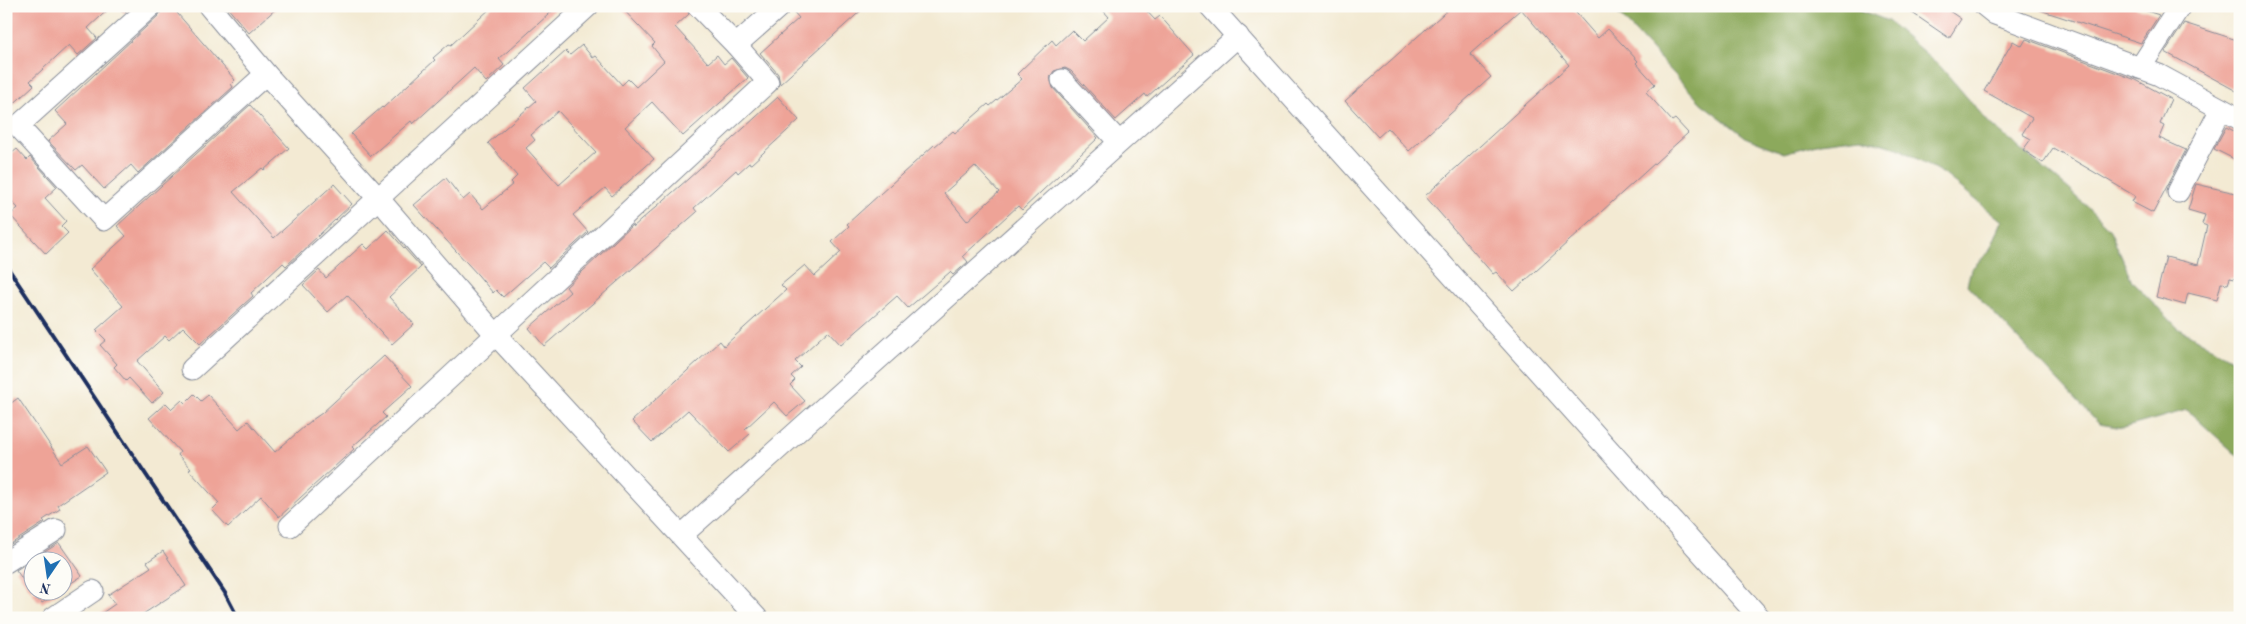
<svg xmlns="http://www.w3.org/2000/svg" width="2246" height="624" font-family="'Old Standard TT',serif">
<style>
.forest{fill:#8ca95c;stroke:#546c5d}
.building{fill:#eea397;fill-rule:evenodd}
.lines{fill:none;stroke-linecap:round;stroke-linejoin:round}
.minor-casing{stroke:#878c98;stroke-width:23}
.minor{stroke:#fff;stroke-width:21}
.rail{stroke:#1b2f5e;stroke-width:4}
</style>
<rect width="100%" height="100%" fill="#fdfcf7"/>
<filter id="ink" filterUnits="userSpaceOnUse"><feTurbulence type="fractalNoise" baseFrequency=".02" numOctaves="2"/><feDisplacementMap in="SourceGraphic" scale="10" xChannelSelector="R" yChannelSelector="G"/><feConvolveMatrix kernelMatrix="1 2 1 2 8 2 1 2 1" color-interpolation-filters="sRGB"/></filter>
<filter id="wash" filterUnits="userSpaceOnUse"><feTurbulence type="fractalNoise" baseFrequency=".0096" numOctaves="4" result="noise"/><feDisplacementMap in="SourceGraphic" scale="20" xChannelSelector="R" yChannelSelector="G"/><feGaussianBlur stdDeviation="1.12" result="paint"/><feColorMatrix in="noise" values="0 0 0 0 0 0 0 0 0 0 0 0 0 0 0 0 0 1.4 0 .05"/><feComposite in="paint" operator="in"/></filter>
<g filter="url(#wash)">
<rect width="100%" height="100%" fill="#f3ead3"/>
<polygon class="forest" points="1611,6 1850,6 1888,21 1940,66 1990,124 2070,190 2109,228 2132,281 2178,328 2240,364 2240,458 2187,410 2123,428 2099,424 1967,285 1971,269 1989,252 2002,221 1944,174 1898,148 1861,138 1820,143 1784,153 1747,138 1701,103"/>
<g id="blocks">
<g class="building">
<polygon points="6,6 112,6 88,28 97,38 78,55 69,45 30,81 34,85 6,111"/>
<polygon points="118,6 132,6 124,13"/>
<polygon points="163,6 171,6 235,80 231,84 233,87 138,173 131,165 104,189 82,165 76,170 48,141 67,124 55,111 159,15"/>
<polygon points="226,6 279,6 249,33"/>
<polygon points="493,6 558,6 499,59 504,65 486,82 474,68 413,124 411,121 371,156 351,134 382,107 383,108 435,60 433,58 449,44 451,45"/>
<path d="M 620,6 L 686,6 L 689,14 L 675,27 L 708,63 L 717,55 L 724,64 L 731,58 L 748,78 L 683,136 L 652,102 L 625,127 L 654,159 L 612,196 L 605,188 L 573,215 L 588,232 L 549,268 L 543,262 L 503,297 L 496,290 L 493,293 L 478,275 L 414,205 L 446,178 L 463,200 L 470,194 L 483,209 L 513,184 L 511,182 L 517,176 L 488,143 L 536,101 L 525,88 L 566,51 L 570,55 L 582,45 L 593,58 L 596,56 L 622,85 L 628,79 L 636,87 L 664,61 L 652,46 L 655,43 ZM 558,111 L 596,152 L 559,185 L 526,148 L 535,140 L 531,135 Z"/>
<polygon points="792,6 866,6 780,84 778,74 760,53 799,18 792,10"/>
<path d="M 1099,6 L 1142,6 L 1155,20 L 1160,16 L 1194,55 L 1147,97 L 1145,94 L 1116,120 L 1071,71 L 1065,68 L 1054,71 L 1050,77 L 1053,88 L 1098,138 L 1022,210 L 1018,206 L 963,256 L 968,262 L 953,275 L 950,272 L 908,308 L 897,296 L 841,345 L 828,331 L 795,361 L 801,367 L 791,376 L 795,380 L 790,385 L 805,401 L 787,416 L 774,402 L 745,429 L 750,434 L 729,452 L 688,410 L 652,442 L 632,421 L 720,341 L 724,346 L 786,290 L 781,285 L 805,265 L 815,276 L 841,252 L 832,242 L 849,226 L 847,224 L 934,145 L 935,146 L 953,131 L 955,133 L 988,104 L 990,106 L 1022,79 L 1017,74 L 1052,40 L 1056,45 L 1072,30 L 1083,41 L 1109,17 ZM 975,166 L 999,192 L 967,221 L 944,193 Z"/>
<polygon points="1452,6 1570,6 1598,38 1608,29 1638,61 1636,63 1655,84 1646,92 1672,121 1675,119 1688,133 1514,291 1496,272 1493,274 1425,196 1569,65 1521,9 1470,54 1491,77 1409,151 1388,128 1378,137 1345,101"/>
<polygon points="1902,6 1942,6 1961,19 1949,38"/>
<polygon points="2040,6 2132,6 2159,15 2141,43 2040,10"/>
<polygon points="2184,23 2240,41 2240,93 2165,52"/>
<polygon points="2026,39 2136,80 2171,99 2160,124 2164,126 2159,138 2186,150 2153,213 2132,202 2135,196 2053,148 2043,163 2023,150 2031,139 2022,134 2032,118 1984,91 2013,41 2022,46"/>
<polygon points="778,97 799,120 751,164 749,163 738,173 736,170 694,208 697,212 544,346 529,328 570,292 566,287 632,225 633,227 688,179"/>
<polygon points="250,105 289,148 264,170 262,168 233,192 274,238 334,184 352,204 286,266 283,263 251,293 253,296 200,344 183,327 169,340 165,336 137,361 164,392 152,403 129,378 126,381 114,367 117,364 100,345 106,340 96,330 123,306 90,269 126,236 117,226"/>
<polygon points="2226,127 2240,134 2240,162 2214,149"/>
<polygon points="17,149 27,160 30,157 57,187 45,198 66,221 61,226 68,233 46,254 10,215 18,208 6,195 6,158"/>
<polygon points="2196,184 2240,194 2240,280 2230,278 2228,284 2221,283 2217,300 2188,293 2185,305 2156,297 2166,257 2198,265 2207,226 2202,224 2205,215 2188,210"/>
<polygon points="388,230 421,267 389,297 414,324 392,344 347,295 328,312 303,285 319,270 326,278 363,244 368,249"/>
<polygon points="384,356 412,386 382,413 386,417 352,447 354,449 279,517 261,496 228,527 212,510 219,503 189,470 191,469 178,455 180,452 149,418 166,403 172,409 182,400 185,403 194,394 201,401 208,395 239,429 248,421 275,452 312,420 322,413"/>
<polygon points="18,398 62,463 88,446 106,472 58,505 60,509 43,520 45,522 6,547 6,407"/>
<polygon points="59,543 82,576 62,589 62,562 32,562 32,592 59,592 42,603 40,600 38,601 16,570"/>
<polygon points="163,551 186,586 137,618 95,618 115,604 108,595 151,567 147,562"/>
</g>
</g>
</g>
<g filter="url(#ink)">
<use href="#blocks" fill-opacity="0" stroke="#878c98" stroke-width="1"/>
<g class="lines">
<g class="minor-casing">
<g id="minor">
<polyline points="151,6 18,126 104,220 266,74"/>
<polyline points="209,6 266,74 378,198 497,336 757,618"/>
<polyline points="698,6 736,45"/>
<polyline points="1210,6 1760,618"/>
<polyline points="1985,6 1995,14 2159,75 2240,119"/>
<polyline points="2140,68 2180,6"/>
<polyline points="1062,80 1119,142"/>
<polyline points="2178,192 2221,109"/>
<polyline points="192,369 588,6"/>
<polyline points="290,526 768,82 736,45 780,6"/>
<polyline points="682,535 1238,36"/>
<polyline points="6,562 56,530"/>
<polyline points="53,618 93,591"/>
</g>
</g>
<use href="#minor" class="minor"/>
<polyline class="rail" points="6,265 225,593 238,618"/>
</g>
</g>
<rect width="2246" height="624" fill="none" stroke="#fdfcf7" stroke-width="25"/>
<g transform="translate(48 576) rotate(193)"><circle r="24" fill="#fdfcf7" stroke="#a3aaba"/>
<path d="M0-4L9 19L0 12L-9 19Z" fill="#1f6fb2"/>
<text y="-8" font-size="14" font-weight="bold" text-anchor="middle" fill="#1b2f5e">N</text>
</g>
</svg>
